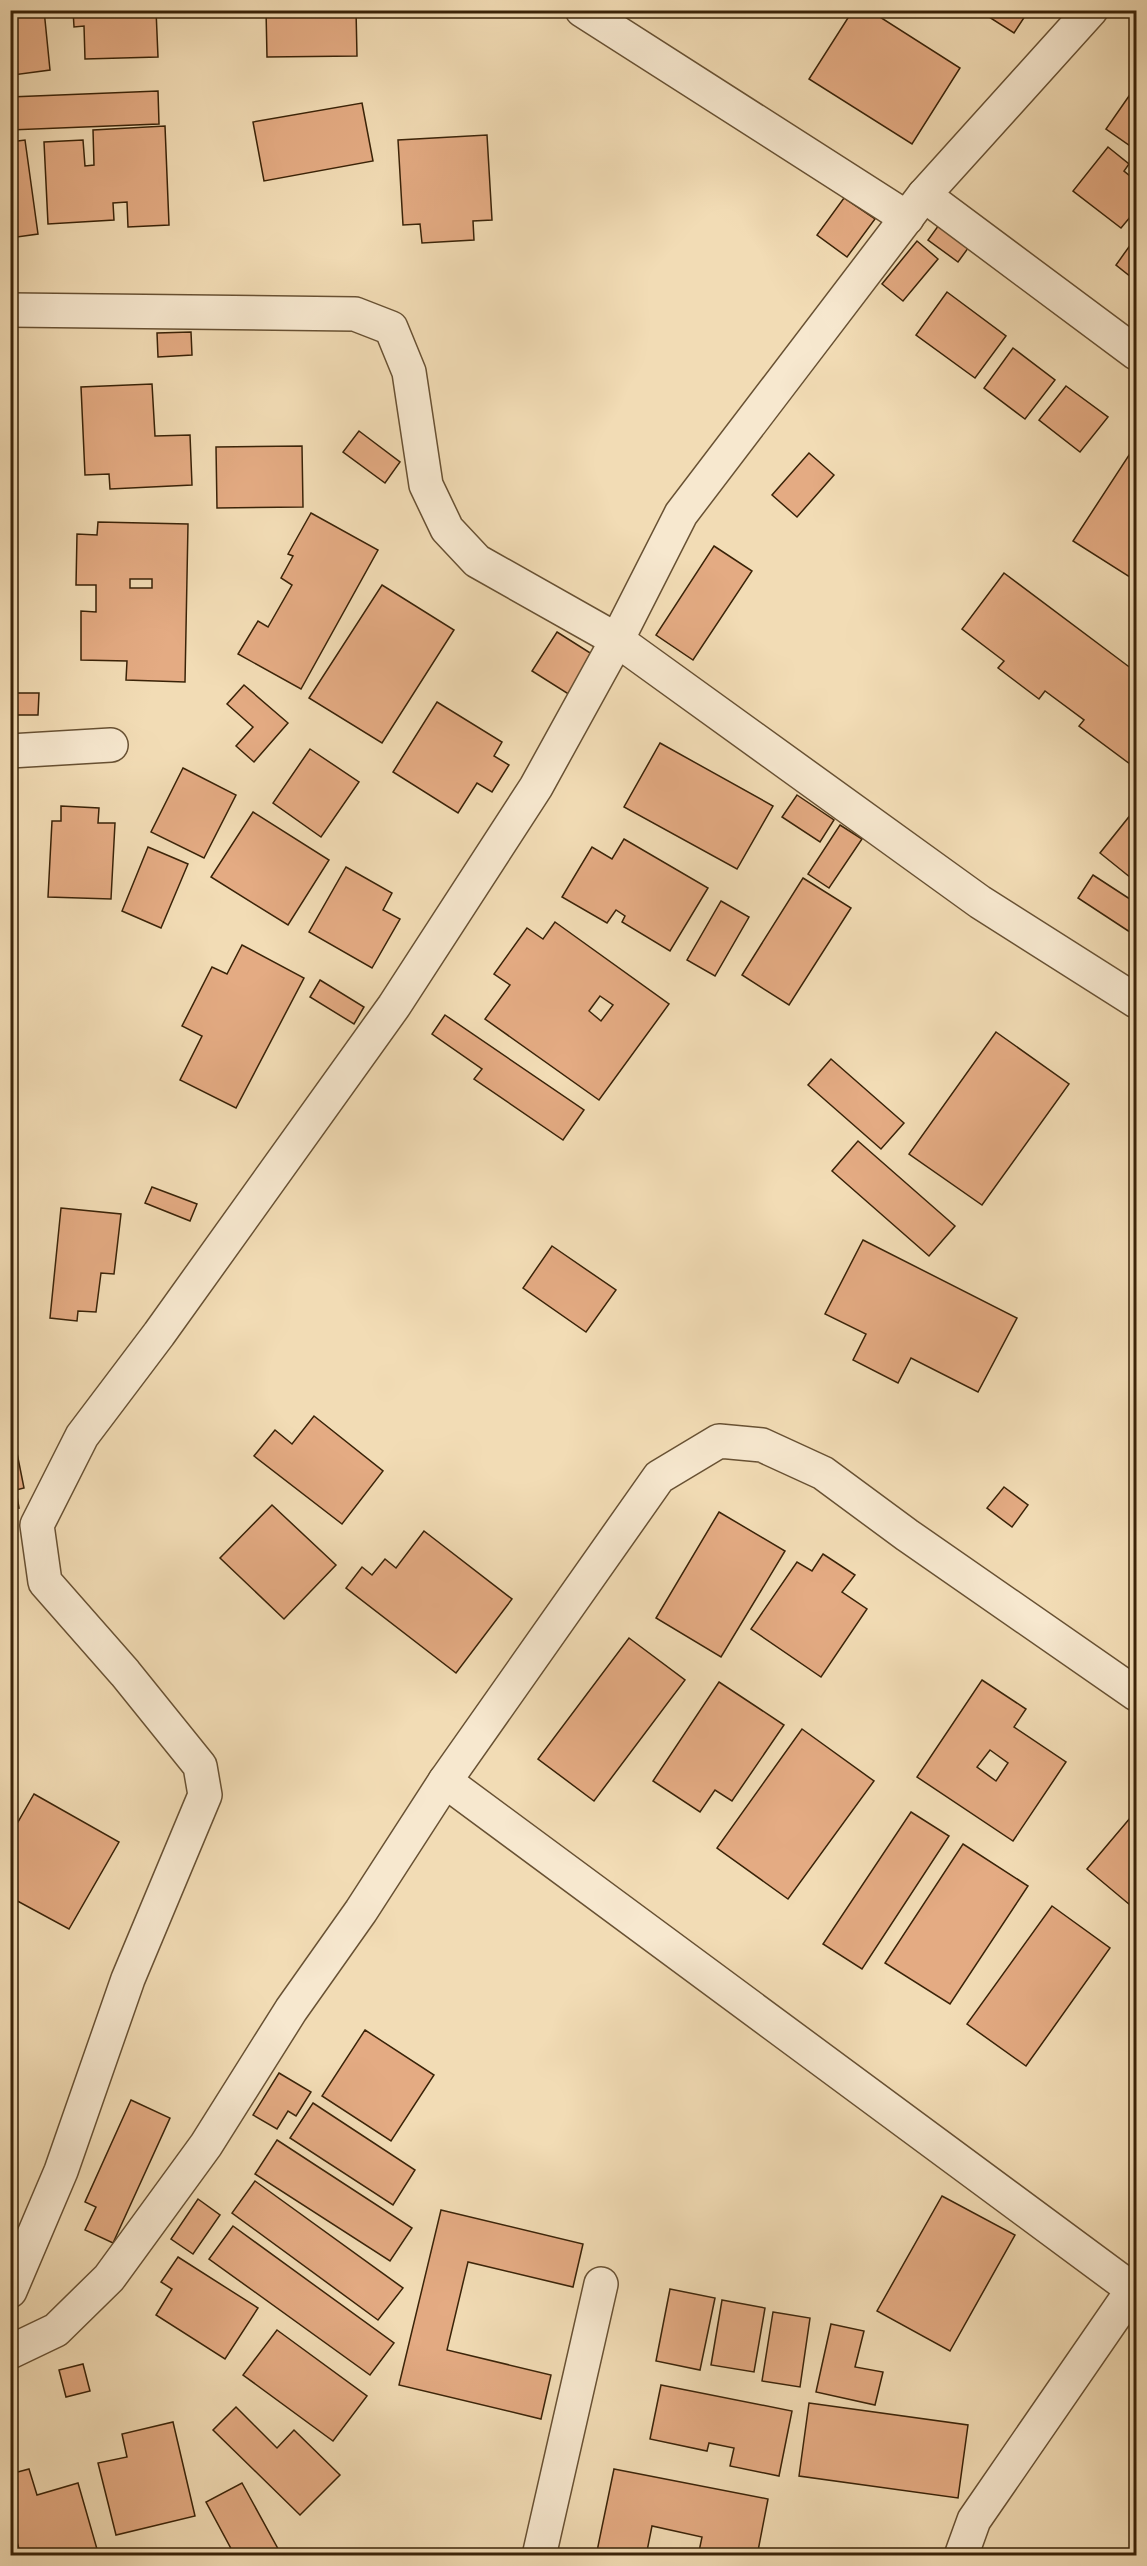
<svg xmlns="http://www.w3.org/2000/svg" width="1147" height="2566" font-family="Vollkorn,serif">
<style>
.building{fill:#e4ab83;stroke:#3a2308;stroke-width:1.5;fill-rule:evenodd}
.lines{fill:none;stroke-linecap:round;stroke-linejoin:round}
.minor-casing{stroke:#685133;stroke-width:36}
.minor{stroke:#f7e8cf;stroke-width:33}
</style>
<rect width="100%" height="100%" fill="#f2dcb5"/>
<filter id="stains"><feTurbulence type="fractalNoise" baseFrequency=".00333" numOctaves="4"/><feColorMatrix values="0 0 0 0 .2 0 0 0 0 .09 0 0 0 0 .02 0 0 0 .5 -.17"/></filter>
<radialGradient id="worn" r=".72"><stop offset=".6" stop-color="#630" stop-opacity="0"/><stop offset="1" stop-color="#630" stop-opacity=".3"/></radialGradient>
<g class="building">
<polygon points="10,10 44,10 50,70 13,75"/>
<polygon points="73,10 156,10 158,57 85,59 84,26 74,27"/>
<polygon points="266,10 356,10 357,56 267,57"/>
<polygon points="853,10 869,10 960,68 912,144 809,79"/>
<polygon points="978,10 1029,10 1014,33"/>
<polygon points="1136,86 1136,150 1106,129"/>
<polygon points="158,91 159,124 10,130 10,97"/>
<polygon points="362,103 373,161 264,181 253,122"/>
<polygon points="165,126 169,225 128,227 127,202 113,203 114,220 48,224 44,142 83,140 85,166 94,165 93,130"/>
<polygon points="487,135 492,220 473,221 474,240 422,243 420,224 403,225 398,140"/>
<polygon points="25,140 38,234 10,238 10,142"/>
<polygon points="1108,147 1129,164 1124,171 1136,181 1136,210 1121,228 1073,191"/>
<polygon points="844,198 875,219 847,257 817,235"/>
<polygon points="944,218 974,240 958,262 928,240"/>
<polygon points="1136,237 1136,281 1116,265"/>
<polygon points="917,241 938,259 903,301 882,284"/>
<polygon points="947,292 1006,336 975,378 916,335"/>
<polygon points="191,332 192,355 158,357 157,333"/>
<polygon points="1013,348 1055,380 1025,419 984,388"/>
<polygon points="152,384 155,436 190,435 192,485 110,489 109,474 85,475 81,387"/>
<polygon points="1066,386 1108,417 1080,452 1039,420"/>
<polygon points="359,431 400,462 385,483 343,452"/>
<polygon points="302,446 303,507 217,508 216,447"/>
<polygon points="1131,452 1136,456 1136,581 1073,541"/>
<polygon points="809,453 834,475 797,517 772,495"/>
<polygon points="311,513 378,550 301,689 238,654 258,621 268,627 292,585 281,578 293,556 288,554"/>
<path d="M 98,522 L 188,524 L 185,682 L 126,680 L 127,661 L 81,660 L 81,611 L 96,612 L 96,585 L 76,585 L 77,534 L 97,535 ZM 130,579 L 152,579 L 152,588 L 130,588 Z"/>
<polygon points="714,546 752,571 693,660 656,635"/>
<polygon points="1004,573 1136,672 1136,755 1130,764 1079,726 1084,720 1045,691 1039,699 998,668 1004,661 962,629"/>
<polygon points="382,585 454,630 382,743 309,698"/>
<polygon points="557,632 595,656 570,695 532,671"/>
<polygon points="244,685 288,723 254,762 236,746 253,727 227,704"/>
<polygon points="10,693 39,693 38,715 10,715"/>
<polygon points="437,702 502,742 494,756 509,765 492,792 477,783 458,813 393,772"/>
<polygon points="660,743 773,806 737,869 624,807"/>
<polygon points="310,749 359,782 321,837 273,803"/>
<polygon points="183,768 236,795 204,858 151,832"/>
<polygon points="797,795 834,820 820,842 782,817"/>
<polygon points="61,806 99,808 98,823 115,823 111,899 48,897 52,821 61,821"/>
<polygon points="1136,808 1136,882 1100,853"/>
<polygon points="253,812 329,860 288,925 211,877"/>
<polygon points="840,825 862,839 829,888 808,874"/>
<polygon points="624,839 708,888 670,951 622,922 625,916 616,910 607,923 562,897 592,847 612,859"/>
<polygon points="148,847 188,864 161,928 122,911"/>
<polygon points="346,867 392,893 383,910 400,919 372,968 309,932"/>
<polygon points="1093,875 1136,903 1136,936 1078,898"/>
<polygon points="803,878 851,908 789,1005 742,975"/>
<polygon points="721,901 749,917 715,976 687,960"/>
<path d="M 555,922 L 669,1004 L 599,1100 L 485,1019 L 510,985 L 494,974 L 527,928 L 543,939 ZM 600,996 L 613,1005 L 601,1021 L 589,1011 Z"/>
<polygon points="242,945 304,978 236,1108 180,1080 202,1036 182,1026 212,967 227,974"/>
<polygon points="320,980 364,1007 354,1024 310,997"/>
<polygon points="445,1015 584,1110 563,1140 474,1079 482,1069 432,1034"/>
<polygon points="996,1032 1069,1084 982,1205 909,1154"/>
<polygon points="831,1059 904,1123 881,1149 808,1085"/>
<polygon points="858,1141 955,1226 929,1256 832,1171"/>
<polygon points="152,1187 197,1204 190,1221 145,1203"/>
<polygon points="61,1208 121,1214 114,1274 101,1273 96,1312 78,1311 77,1321 50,1318"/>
<polygon points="863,1240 1017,1318 978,1392 911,1358 898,1383 853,1360 866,1334 825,1314"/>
<polygon points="552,1246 616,1290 586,1332 523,1288"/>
<polygon points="314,1416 383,1471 342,1524 254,1456 275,1430 292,1444"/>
<polygon points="17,1453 24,1488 16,1490 19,1508 10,1509 10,1454"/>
<polygon points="1004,1487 1028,1505 1012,1527 987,1508"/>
<polygon points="272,1505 336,1565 284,1619 220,1558"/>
<polygon points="719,1512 785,1551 721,1657 656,1618"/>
<polygon points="424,1531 512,1599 456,1673 346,1588 362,1567 372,1575 385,1559 396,1568"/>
<polygon points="823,1554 855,1575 842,1592 867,1609 821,1677 751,1629 797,1562 812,1571"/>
<polygon points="629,1638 685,1680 594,1801 538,1759"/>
<path d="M 982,1680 L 1026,1709 L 1014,1727 L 1066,1762 L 1013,1841 L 917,1777 ZM 990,1750 L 1008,1763 L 996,1781 L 977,1767 Z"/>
<polygon points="719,1682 784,1725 732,1801 715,1790 700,1812 653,1781"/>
<polygon points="802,1729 874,1781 788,1899 717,1848"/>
<polygon points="34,1794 119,1842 69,1929 10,1897 10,1836"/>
<polygon points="1136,1811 1136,1910 1087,1869"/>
<polygon points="911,1812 949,1836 862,1969 823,1944"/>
<polygon points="963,1844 1028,1886 950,2004 885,1963"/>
<polygon points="1052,1906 1110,1948 1026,2066 967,2024"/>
<polygon points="365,2030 434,2075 391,2141 322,2096"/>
<polygon points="279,2073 311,2092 296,2116 288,2111 277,2129 253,2115"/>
<polygon points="131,2100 170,2118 113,2243 85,2230 96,2207 85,2202"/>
<polygon points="313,2103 415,2170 393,2205 290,2138"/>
<polygon points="277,2140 412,2228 390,2261 255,2174"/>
<polygon points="255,2181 403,2288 378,2320 232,2213"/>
<polygon points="942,2196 1015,2235 950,2351 877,2311"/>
<polygon points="198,2199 220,2215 193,2254 171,2239"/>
<polygon points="441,2210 583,2244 573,2287 468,2262 447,2350 551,2375 541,2419 399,2385"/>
<polygon points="233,2226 394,2343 370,2375 209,2259"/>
<polygon points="178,2257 258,2308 225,2359 156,2315 172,2289 161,2282"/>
<polygon points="670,2289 715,2298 700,2370 656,2361"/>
<polygon points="722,2300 765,2308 754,2372 711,2365"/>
<polygon points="773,2312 810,2318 800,2387 762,2381"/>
<polygon points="831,2324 864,2331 855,2367 883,2372 875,2405 816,2392"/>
<polygon points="277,2330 367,2396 333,2441 243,2375"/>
<polygon points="83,2364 90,2391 66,2397 59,2370"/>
<polygon points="661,2385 792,2411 779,2476 730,2466 734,2448 709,2443 707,2451 650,2439"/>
<polygon points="809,2403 968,2425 958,2498 799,2476"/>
<polygon points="236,2407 277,2448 294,2430 340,2475 300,2515 213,2430"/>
<polygon points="173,2422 195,2516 116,2535 98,2463 127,2457 122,2434"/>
<polygon points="29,2469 37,2495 78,2483 99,2556 21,2556 10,2517 10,2474"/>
<polygon points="614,2469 768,2499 757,2556 698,2556 702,2537 652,2526 646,2556 596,2556"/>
<polygon points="242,2483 282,2556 235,2556 206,2502"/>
</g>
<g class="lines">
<g class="minor-casing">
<g id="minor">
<polyline points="582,10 907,218"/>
<polyline points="924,195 1136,353"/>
<polyline points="10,310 355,314 391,328 409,372 426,485 447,529 477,561 617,640 980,902 1136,1001"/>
<polyline points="10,751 111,745"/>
<polyline points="445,1781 1132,2289"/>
<polyline points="10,2291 61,2171 128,1979 205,1795 200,1766 125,1673 45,1582 37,1525 82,1436 159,1334 394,1006 536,787 617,640 681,514 924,195 1091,10"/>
<polyline points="10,2352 56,2330 109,2278 206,2145 291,2010 361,1911 445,1781 659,1477 719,1441 762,1445 823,1473 907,1535 1136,1694"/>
<polyline points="539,2556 601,2284"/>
<polyline points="961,2556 974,2520 1136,2285"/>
</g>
</g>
<use href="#minor" class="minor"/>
</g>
<rect width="1147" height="2566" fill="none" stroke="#f2dcb5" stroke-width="36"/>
<rect x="12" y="12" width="1123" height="2542" fill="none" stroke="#3a2308" stroke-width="3"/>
<rect x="18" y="18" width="1111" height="2530" fill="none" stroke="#3a2308" stroke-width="1.5"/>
<rect width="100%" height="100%" filter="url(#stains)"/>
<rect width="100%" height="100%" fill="url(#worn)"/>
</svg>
